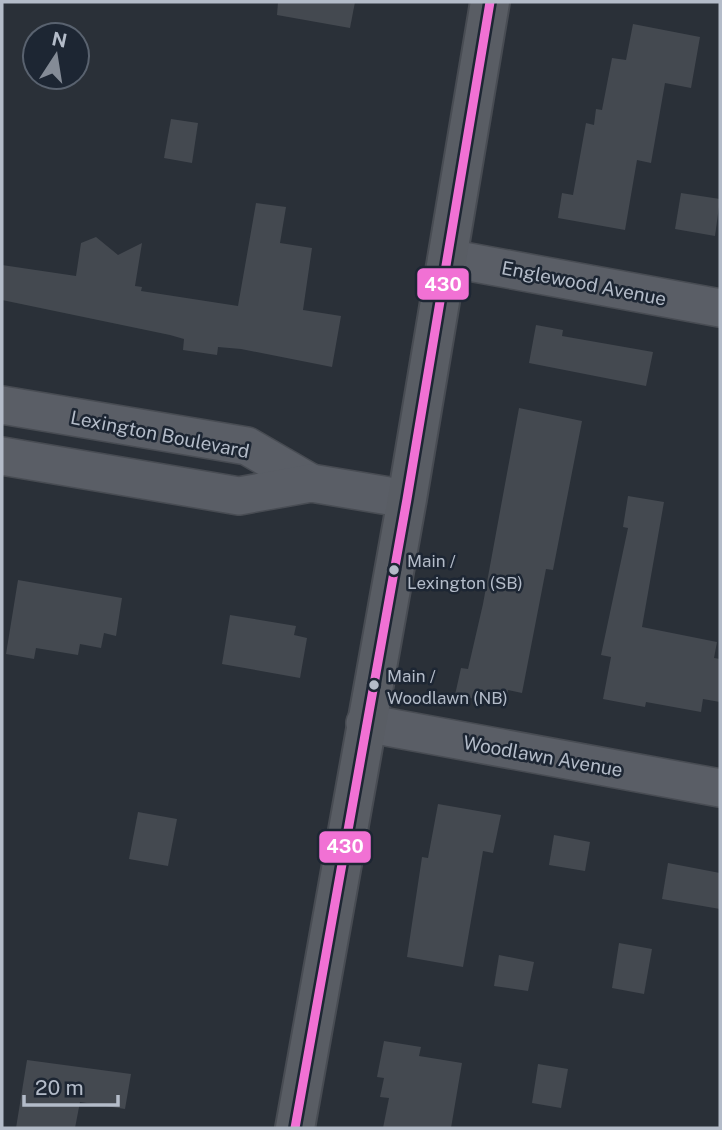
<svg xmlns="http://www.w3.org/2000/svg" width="722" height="1130" font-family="'Public Sans',sans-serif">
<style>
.building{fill:#444950}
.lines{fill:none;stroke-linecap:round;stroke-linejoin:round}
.minor-casing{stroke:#484c53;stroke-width:40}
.secondary-casing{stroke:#484c53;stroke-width:42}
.minor{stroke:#5a5e66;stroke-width:37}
.secondary{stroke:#595d64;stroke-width:38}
.bus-1-casing{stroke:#1d2633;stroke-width:14}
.bus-1{stroke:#f171d4;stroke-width:9}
.bus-dot{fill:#b4bcc9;stroke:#1d2633;stroke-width:2.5}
.labels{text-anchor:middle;stroke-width:5;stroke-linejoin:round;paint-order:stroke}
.bus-label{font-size:17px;fill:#b4bcc9;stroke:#1d2633;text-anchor:start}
.street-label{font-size:19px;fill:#b4bcc9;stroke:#1d2633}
.line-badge{stroke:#1d2633;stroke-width:2.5}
.badge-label{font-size:19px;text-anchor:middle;font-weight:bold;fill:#fff}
</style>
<rect width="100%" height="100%" fill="#2a3038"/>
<g class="building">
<polygon points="278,2 355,2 350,28 277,15"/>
<polygon points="633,24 700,37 691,88 665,83 651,163 637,160 625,230 558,218 562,193 573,195 586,123 594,125 596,109 602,110 612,58 626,60"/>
<polygon points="171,119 198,123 192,163 164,158"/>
<polygon points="681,193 720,199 715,236 675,229"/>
<polygon points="256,203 286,207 280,243 312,248 303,310 341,316 332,367 241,349 218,347 217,355 183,350 184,339 170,335 2,300 2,265 76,276 81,243 96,237 118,255 142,243 135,286 142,287 141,291 238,306"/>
<polygon points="536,325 563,330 562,336 653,352 646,386 529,363"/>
<polygon points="519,408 582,421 553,570 546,569 522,693 508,690 505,705 455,695 461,668 468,669 483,604"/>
<polygon points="628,496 664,502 642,627 717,642 714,658 720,659 720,702 703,699 701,712 646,702 645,707 603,699 611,657 601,655 628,528 623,527"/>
<polygon points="18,580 122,598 116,636 104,633 101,648 80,644 78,655 36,648 34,659 6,654"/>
<polygon points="230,615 296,626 294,635 307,638 300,678 222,664"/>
<polygon points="438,804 501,815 493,853 483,851 463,967 407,957 422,857 428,858"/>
<polygon points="138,812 177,819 168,866 129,859"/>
<polygon points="554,835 590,842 585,871 549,865"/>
<polygon points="668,863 720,873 720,909 662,899"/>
<polygon points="619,943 652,949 644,994 612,988"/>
<polygon points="499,955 534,962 528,991 494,986"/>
<polygon points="384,1041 421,1047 419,1056 462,1063 451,1128 383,1128 389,1098 380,1097 384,1078 377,1077"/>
<polygon points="27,1060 131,1074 125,1109 80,1102 75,1128 16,1128"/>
<polygon points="538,1064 568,1069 561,1108 532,1103"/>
</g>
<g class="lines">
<g class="minor-casing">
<g id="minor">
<polyline points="447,258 720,308"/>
<polyline points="2,405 247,446 311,483"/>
<polyline points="2,456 239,496 311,483 407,499"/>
<polyline points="365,723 720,788"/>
</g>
</g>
<g class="secondary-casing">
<polyline id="secondary" points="295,1128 407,499 490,2"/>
</g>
<use href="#minor" class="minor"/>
<use href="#secondary" class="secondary"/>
<g class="bus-1-casing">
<polyline id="bus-1" points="295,1128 407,499 490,2"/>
</g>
<use href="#bus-1" class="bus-1"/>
</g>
<g class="bus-dot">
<circle cx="394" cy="570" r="6"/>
<circle cx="374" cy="685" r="6"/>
</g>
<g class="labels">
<g class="bus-label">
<text x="407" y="567">Main /<tspan x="407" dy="22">Lexington (SB)</tspan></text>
<text x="387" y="682">Main /<tspan x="387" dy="22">Woodlawn (NB)</tspan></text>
</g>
<g class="street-label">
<text transform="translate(584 283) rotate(11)" y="7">Englewood Avenue</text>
<text transform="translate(160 434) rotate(11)" y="7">Lexington Boulevard</text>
<text transform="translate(543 756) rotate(10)" y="7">Woodlawn Avenue</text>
</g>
</g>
<g class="line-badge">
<rect x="416" y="267" width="54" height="34" rx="7" fill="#f171d4"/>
<rect x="318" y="830" width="54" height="34" rx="7" fill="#f171d4"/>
</g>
<g class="badge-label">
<text x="443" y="291">430</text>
<text x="345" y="853">430</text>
</g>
<rect width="722" height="1130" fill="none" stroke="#b4bcc9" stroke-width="7"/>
<g transform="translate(56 56) rotate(12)"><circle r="33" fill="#1d2633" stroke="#59626f" stroke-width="2"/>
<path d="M0-5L12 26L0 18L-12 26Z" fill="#848b96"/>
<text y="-10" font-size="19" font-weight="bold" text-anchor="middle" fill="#b4bcc9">N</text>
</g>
<path d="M24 1095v10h94v-10" fill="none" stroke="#b4bcc9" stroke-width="3.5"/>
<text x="35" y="1095" font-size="21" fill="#b4bcc9" stroke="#1d2633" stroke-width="5" paint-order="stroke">20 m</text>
</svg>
